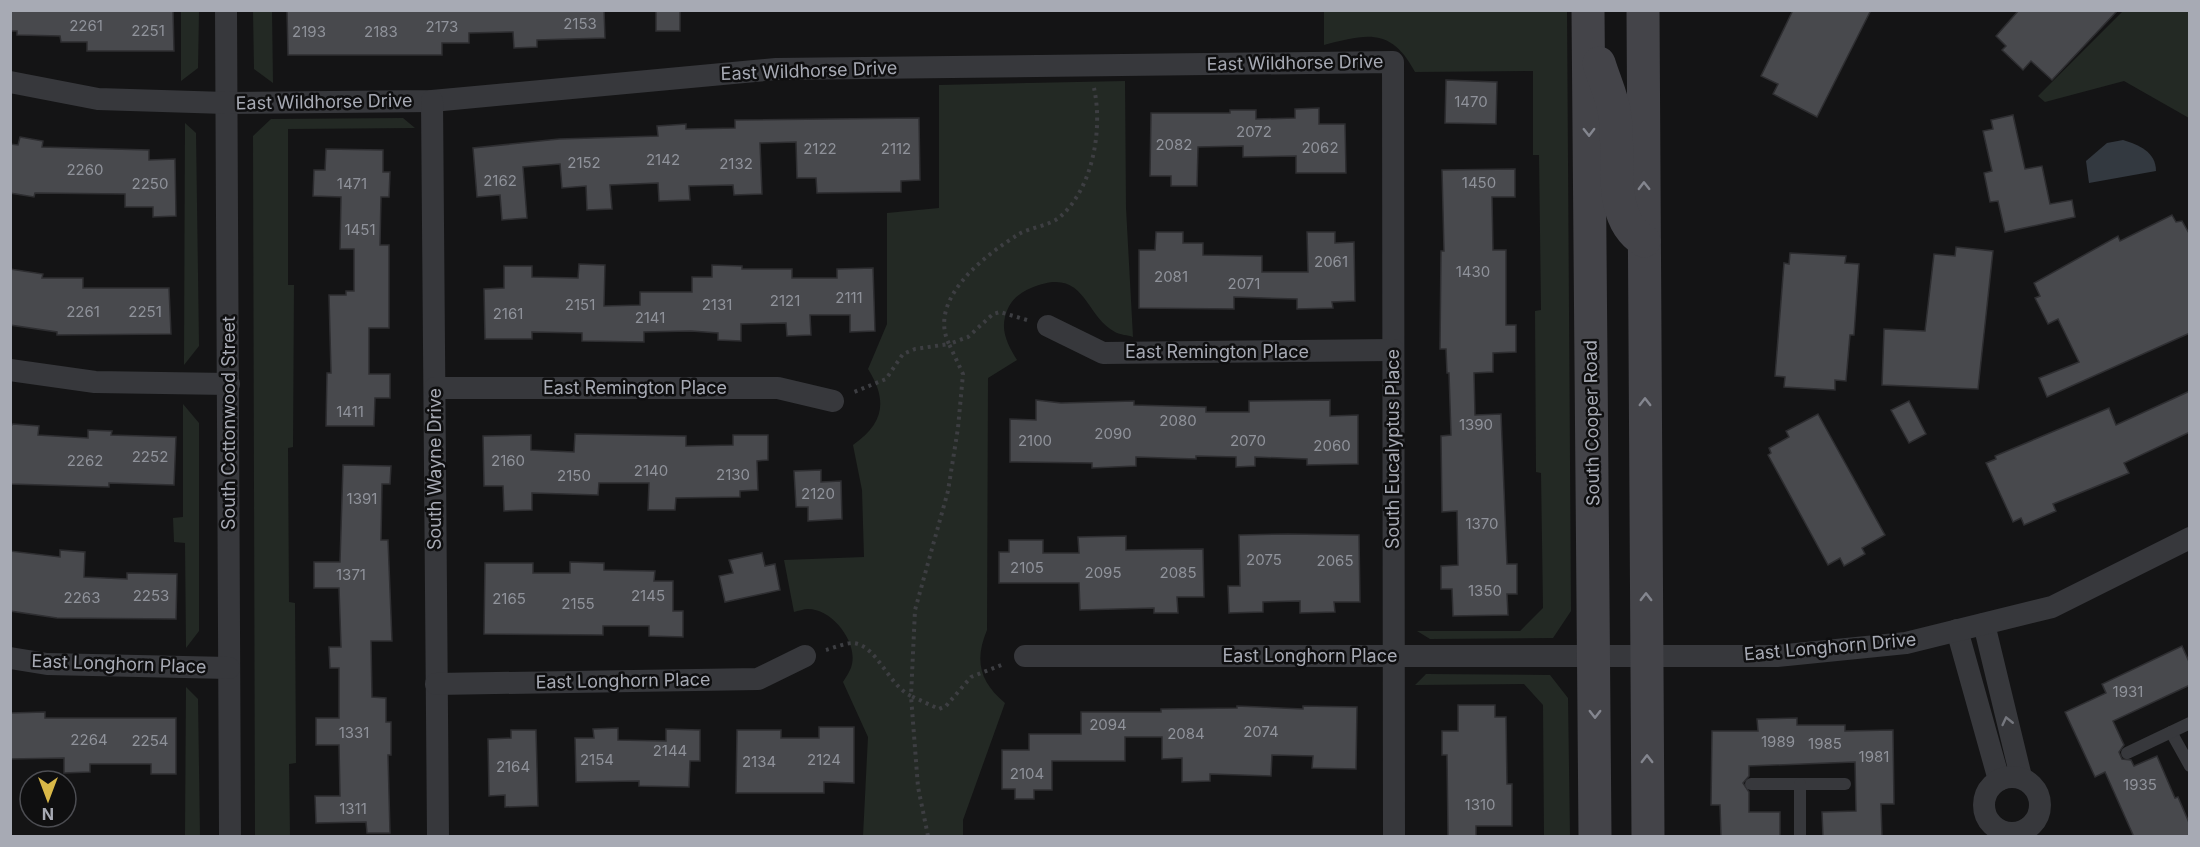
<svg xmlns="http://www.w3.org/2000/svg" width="2200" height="847" font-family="Inter,sans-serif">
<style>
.green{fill:#232924}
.water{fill:#333940}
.building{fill:#48494d;stroke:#2e2e31;stroke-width:1.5}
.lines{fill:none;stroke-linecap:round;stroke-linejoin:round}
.path{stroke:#3d3e42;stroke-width:4;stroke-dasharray:3 4.5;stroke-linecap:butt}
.lane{stroke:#37383c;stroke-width:12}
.street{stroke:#37383c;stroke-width:22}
.secondary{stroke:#444449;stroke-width:33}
.oneway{stroke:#84868f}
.oneway2{stroke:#75777e}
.labels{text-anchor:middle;stroke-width:5;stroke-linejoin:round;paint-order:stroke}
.number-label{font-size:15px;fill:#8f929a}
.street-label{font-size:18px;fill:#a7aab4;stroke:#0f0f10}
</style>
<rect width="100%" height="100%" fill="#141415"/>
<g class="green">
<polygon points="2124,10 2189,11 2189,118 2124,81 2045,102 2038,96"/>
<polygon points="181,11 199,11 198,68 181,81"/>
<polygon points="253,11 272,11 273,83 254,69"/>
<path d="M 1324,11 L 1567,11 L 1571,611 L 1553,638 L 1430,639 L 1417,631 L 1520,631 L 1543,608 L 1541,473 L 1536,472 L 1535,311 L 1541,310 L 1539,155 L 1533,155 L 1533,71 L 1415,72 C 1391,27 1367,34 1324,45 Z"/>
<path d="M 1125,81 L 1126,208 L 1133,337 C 1128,335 1120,335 1115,332 C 1083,315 1086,265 1031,288 C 1017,294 1009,302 1005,317 C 1001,333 1009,347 1017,360 L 988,378 L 987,630 C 974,661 980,682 1005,703 L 963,820 L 963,836 L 863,836 L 868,737 L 843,682 C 846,677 851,670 852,664 C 857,641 832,609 808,609 C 804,609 798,611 794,612 L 784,560 L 864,557 L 862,490 L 853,445 C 884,423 888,401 868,369 L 887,324 L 887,213 L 939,208 L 939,85 Z"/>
<polygon points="403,118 415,128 288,129 288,285 294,285 293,447 288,448 289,602 295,603 296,763 289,764 290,836 255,836 253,136 271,119"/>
<polygon points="185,123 196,133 199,346 184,365"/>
<polygon points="183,404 199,423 199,631 186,648 185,543 174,542 173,518 183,517"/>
<polygon points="1426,674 1550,675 1568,698 1570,836 1544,836 1543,705 1524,684 1415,685"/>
<polygon points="186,687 198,699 200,836 185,836"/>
</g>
<path class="water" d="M 2123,140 C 2139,145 2156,152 2156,171 L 2089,183 L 2086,161 L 2107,143 Z"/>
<g class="building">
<polygon points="10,10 173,10 174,51 87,51 87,42 61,42 60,36 17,35 17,31 10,31"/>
<polygon points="287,10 604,10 605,38 537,40 537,47 514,48 513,32 469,33 469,43 442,43 442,55 288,55"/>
<rect x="656" y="10" width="24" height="21"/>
<polygon points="1793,10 1871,10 1817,117 1773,94 1778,84 1761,76"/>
<polygon points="2019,10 2118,10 2052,80 2031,61 2023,70 2002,50 2006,46 1996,36"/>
<polygon points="1446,80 1497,82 1496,124 1445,123"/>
<polygon points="1319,108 1319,124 1345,124 1346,173 1296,173 1296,156 1243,157 1243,146 1198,147 1197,186 1171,186 1171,176 1150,176 1151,113 1230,113 1230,110 1256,110 1256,119 1295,118 1295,109"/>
<polygon points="2013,115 2025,169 2042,166 2050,204 2072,200 2075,217 2005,232 1998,201 1990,202 1984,173 1992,171 1983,131 1993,129 1991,120"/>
<polygon points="919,118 920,180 901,181 901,192 817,193 816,178 797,178 796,142 760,143 762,194 734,195 733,185 689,186 690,200 659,201 658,183 610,185 612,209 587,210 586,186 562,188 560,164 523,167 527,218 502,220 500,195 477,197 473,148 559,139 658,136 657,126 686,124 686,129 735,128 735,120"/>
<polygon points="20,137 43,141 42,147 149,150 149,160 175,159 176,216 153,217 153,207 125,207 125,194 35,193 34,197 10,193 10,144 18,145"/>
<polygon points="326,149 383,150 383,172 390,172 389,197 381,197 380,245 389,245 389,328 369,328 369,374 390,374 390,398 375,398 374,426 326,426 327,373 331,373 329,295 346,295 346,291 354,291 354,249 340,249 341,197 313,196 314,170 325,170"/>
<polygon points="1515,169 1515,197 1492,197 1493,250 1506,250 1506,325 1516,325 1516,352 1493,353 1493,372 1474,373 1475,415 1501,414 1507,564 1517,564 1517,594 1507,594 1508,615 1453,616 1452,589 1441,589 1441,566 1458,565 1457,511 1442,512 1441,436 1451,435 1449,373 1447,373 1446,349 1440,349 1441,251 1444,251 1442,170"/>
<polygon points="2172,215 2176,222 2182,221 2190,235 2190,333 2047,397 2039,378 2079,362 2058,319 2048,324 2035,298 2040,296 2034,283 2118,236 2120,241"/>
<polygon points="1156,232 1183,232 1183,243 1203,243 1203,255 1262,256 1262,272 1308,272 1307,232 1335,232 1335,243 1354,242 1355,301 1332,302 1333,308 1297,309 1297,299 1234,297 1234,309 1139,308 1139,250 1155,250"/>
<polygon points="1956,247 1993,251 1978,389 1882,385 1884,329 1925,331 1934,254 1955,256"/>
<polygon points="1790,253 1846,256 1845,263 1859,264 1854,335 1850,335 1846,381 1835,380 1835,390 1784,387 1785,377 1775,376 1784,263 1789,264"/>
<polygon points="579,264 605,265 604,306 640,305 640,292 692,292 692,277 712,277 712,265 742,266 742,269 792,269 792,278 837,278 837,269 873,268 875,331 850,332 850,315 810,315 811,335 787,336 786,323 741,324 741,341 718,340 718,333 691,331 644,332 644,342 582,341 582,333 532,332 532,339 485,339 484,289 504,288 504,266 532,266 532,277 578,278"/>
<polygon points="10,269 43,274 42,278 83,278 83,288 169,288 171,334 57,335 57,332 10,325"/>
<polygon points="2190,391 2190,432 2124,463 2129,473 2053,504 2056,511 2024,525 2021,518 2013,522 1986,463 1996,459 1995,456 2109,408 2116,425"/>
<polygon points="1036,400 1061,403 1134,401 1134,405 1206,407 1206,412 1249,412 1249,401 1330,400 1330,416 1358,415 1358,464 1307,465 1307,459 1255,457 1255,466 1236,467 1236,457 1196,456 1196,459 1136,457 1136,466 1092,468 1092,463 1010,462 1010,419 1036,420"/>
<polygon points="1909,401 1926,434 1909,443 1891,410"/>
<polygon points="1818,414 1885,535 1862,548 1865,554 1844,566 1840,558 1828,565 1768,455 1771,453 1769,448 1789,437 1786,431"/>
<polygon points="13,424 39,426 38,435 88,438 88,430 112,431 111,435 176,437 174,485 109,483 109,487 10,484 10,427"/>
<polygon points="575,434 686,436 686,446 733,445 733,435 768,435 768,460 757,461 758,490 740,491 740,497 676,498 675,510 648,510 649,483 599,483 598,495 532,493 532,510 504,511 503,486 484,486 483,436 531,435 531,450 574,452"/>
<polygon points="343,465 391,466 390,484 382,484 381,540 388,540 392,641 371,641 372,697 386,698 386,722 391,722 391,755 388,755 390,833 367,833 366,822 316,823 315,796 340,796 339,745 316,745 316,718 339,718 339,668 330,668 329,647 341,647 339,588 314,588 314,562 340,562"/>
<polygon points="821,470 821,482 841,481 842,519 808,521 808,507 796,507 794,471"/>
<polygon points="1288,534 1359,535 1360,602 1334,602 1335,612 1300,613 1300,601 1263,602 1263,612 1229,613 1228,586 1240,586 1239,535"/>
<polygon points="1126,536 1126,550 1203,549 1204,597 1177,597 1178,613 1154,613 1154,608 1080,610 1079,583 999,583 999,552 1009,552 1009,540 1043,540 1043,553 1079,553 1078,537"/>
<polygon points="60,550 85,552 84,577 127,579 127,573 177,574 176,619 57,618 10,611 10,551 60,557"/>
<polygon points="762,553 765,566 775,564 780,590 725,602 719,576 733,573 729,560"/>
<polygon points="570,562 604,563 604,570 655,571 654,581 673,581 673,611 683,611 683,637 649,636 649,626 603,626 603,635 484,634 485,563 533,563 533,573 570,573"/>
<polygon points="2182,646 2190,664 2190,685 2113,721 2124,745 2119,752 2122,759 2131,760 2134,766 2157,756 2175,798 2178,797 2190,825 2190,837 2134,837 2105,772 2095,777 2065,712 2106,693 2102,684"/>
<polygon points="1458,705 1495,705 1495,717 1506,717 1507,784 1512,784 1512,826 1476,826 1476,836 1448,836 1447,755 1442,755 1442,731 1458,731"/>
<polygon points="1237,706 1303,709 1303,706 1357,707 1356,769 1312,768 1313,756 1272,755 1271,776 1210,774 1210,781 1182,782 1182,758 1162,759 1162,737 1125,737 1125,761 1052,761 1052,790 1034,790 1034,799 1015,799 1015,789 1002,789 1002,750 1029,750 1029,734 1081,734 1081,712 1161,712 1161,709 1237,708"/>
<polygon points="45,712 45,718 176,718 176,774 151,774 151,764 90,764 90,772 64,773 64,758 10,759 10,713"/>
<polygon points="1797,718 1797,725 1845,725 1845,731 1893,730 1894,804 1881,804 1882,837 1823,837 1822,812 1856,811 1855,762 1749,766 1749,776 1743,783 1749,792 1749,812 1780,812 1780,837 1721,837 1720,805 1711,805 1712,731 1758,731 1757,719"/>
<polygon points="819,727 854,727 854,783 824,782 824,793 736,793 737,730 781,730 781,738 819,738"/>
<polygon points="618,728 618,740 666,741 666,729 700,730 700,761 690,761 689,787 639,786 639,781 576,782 575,738 594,738 593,729"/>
<polygon points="511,730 536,730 538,806 505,807 505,795 489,796 488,739 511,738"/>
</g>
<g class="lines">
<g class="path">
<path d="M 1027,320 L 1000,312 L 993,314 L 968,337 L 949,344 C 927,299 985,255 1019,234 C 1031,227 1050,226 1061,216 C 1093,187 1103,129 1094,88"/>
<path d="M 826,650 C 833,648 845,643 853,643 C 877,645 888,685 911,696 L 915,610 L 948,491 L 958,428 L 963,374 L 949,344 L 915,349 L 903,354 L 886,379 L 854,392"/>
<polyline points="928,836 918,787 911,696 939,709 946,706 971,677 1004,664"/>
</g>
<g class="lane">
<polyline points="2171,732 2190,766"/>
<polyline points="2127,753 2190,723"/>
<polyline points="1751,784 1845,784"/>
<polyline points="1800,784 1800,836"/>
</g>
<g class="street">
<polyline points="226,10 230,836"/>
<polyline points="10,82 98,99 226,103 432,101 776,69 1393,62 1394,836"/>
<polyline points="432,101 438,836"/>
<polyline points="1048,326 1103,353 1393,350"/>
<polyline points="10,370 95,382 229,384"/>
<polyline points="435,388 778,388 833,401"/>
<polyline points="1984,624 2021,777"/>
<polyline points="1957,630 1999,780"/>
<polyline points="1025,656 1777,656 1906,643 2052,607 2190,538"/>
<polyline points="10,658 47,664 229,668"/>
<polyline points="436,684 758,679 805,656"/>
<circle cx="2012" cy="805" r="28"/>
</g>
<g class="secondary">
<polyline points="1588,10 1595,836"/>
<polyline points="1643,10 1648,836"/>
<path d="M 1599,63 C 1604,80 1613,98 1615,116 C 1621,155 1605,217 1644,241"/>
</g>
</g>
<defs><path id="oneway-chevron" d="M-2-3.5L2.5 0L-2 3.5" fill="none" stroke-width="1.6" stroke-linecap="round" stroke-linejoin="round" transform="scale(1.5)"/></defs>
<g class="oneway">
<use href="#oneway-chevron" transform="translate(1589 132) rotate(89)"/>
<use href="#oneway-chevron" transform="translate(1644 186) rotate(-91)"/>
<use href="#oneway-chevron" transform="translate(1645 402) rotate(-90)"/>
<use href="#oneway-chevron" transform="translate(1646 597) rotate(-90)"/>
<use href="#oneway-chevron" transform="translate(1595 714) rotate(90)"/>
<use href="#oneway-chevron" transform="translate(1647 759) rotate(-90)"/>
</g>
<use class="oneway2" href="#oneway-chevron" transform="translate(2007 721) rotate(-103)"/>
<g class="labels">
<g class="number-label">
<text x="580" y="29">2153</text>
<text x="86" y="31">2261</text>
<text x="442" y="32">2173</text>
<text x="148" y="36">2251</text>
<text x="309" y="37">2193</text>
<text x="381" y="37">2183</text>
<text x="1471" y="107">1470</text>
<text x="1254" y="137">2072</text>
<text x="1174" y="150">2082</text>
<text x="1320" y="153">2062</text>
<text x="820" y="154">2122</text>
<text x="896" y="154">2112</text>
<text x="663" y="165">2142</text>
<text x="584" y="168">2152</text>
<text x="736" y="169">2132</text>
<text x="85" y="175">2260</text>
<text x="500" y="186">2162</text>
<text x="1479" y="188">1450</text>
<text x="150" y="189">2250</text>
<text x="352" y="189">1471</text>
<text x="360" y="235">1451</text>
<text x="1331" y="267">2061</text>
<text x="1473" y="277">1430</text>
<text x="1171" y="282">2081</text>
<text x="1244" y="289">2071</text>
<text x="849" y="303">2111</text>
<text x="785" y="306">2121</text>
<text x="580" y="310">2151</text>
<text x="717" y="310">2131</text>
<text x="83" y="317">2261</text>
<text x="145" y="317">2251</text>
<text x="508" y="319">2161</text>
<text x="650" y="323">2141</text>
<text x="350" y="417">1411</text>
<text x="1178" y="426">2080</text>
<text x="1476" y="430">1390</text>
<text x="1113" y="439">2090</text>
<text x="1035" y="446">2100</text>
<text x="1248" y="446">2070</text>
<text x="1332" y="451">2060</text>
<text x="150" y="462">2252</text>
<text x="85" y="466">2262</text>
<text x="508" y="466">2160</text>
<text x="651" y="476">2140</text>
<text x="733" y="480">2130</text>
<text x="574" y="481">2150</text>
<text x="818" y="499">2120</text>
<text x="362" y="504">1391</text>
<text x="1482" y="529">1370</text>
<text x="1264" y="565">2075</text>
<text x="1335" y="566">2065</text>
<text x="1027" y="573">2105</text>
<text x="1103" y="578">2095</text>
<text x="1178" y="578">2085</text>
<text x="351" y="580">1371</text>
<text x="1485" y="596">1350</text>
<text x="151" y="601">2253</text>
<text x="648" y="601">2145</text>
<text x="82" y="603">2263</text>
<text x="509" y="604">2165</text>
<text x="578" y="609">2155</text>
<text x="2128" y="697">1931</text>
<text x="1108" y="730">2094</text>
<text x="1261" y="737">2074</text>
<text x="354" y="738">1331</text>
<text x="1186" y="739">2084</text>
<text x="89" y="745">2264</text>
<text x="150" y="746">2254</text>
<text x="1778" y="747">1989</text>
<text x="1825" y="749">1985</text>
<text x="670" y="756">2144</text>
<text x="1874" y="762">1981</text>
<text x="597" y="765">2154</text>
<text x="824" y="765">2124</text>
<text x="759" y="767">2134</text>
<text x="513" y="772">2164</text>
<text x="1027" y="779">2104</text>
<text x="2140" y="790">1935</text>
<text x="1480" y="810">1310</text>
<text x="353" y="814">1311</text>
</g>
<g class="street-label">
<text transform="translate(1295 63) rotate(-1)" y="6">East Wildhorse Drive</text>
<text transform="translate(809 71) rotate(-2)" y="6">East Wildhorse Drive</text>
<text transform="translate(324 102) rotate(-1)" y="6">East Wildhorse Drive</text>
<text x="1217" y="358">East Remington Place</text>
<text x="635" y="394">East Remington Place</text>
<text transform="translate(229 423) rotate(-90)" y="6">South Cottonwood Street</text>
<text transform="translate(1592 423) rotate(-91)" y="6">South Cooper Road</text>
<text transform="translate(1393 449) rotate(-90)" y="6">South Eucalyptus Place</text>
<text transform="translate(435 469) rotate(-90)" y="6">South Wayne Drive</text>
<text transform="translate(1830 647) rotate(-5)" y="6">East Longhorn Drive</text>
<text x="1310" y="662">East Longhorn Place</text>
<text transform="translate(119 664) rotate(2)" y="6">East Longhorn Place</text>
<text transform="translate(623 681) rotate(-1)" y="6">East Longhorn Place</text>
</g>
</g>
<rect width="2200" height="847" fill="none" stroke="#a7aab4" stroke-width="24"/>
<g transform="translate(48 799) rotate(180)"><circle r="28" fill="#0f0f10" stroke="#4c4d52" stroke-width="1.5"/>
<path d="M0-4.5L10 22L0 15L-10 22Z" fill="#d9b848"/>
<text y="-9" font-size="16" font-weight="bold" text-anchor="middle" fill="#a7aab4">N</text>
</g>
</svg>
